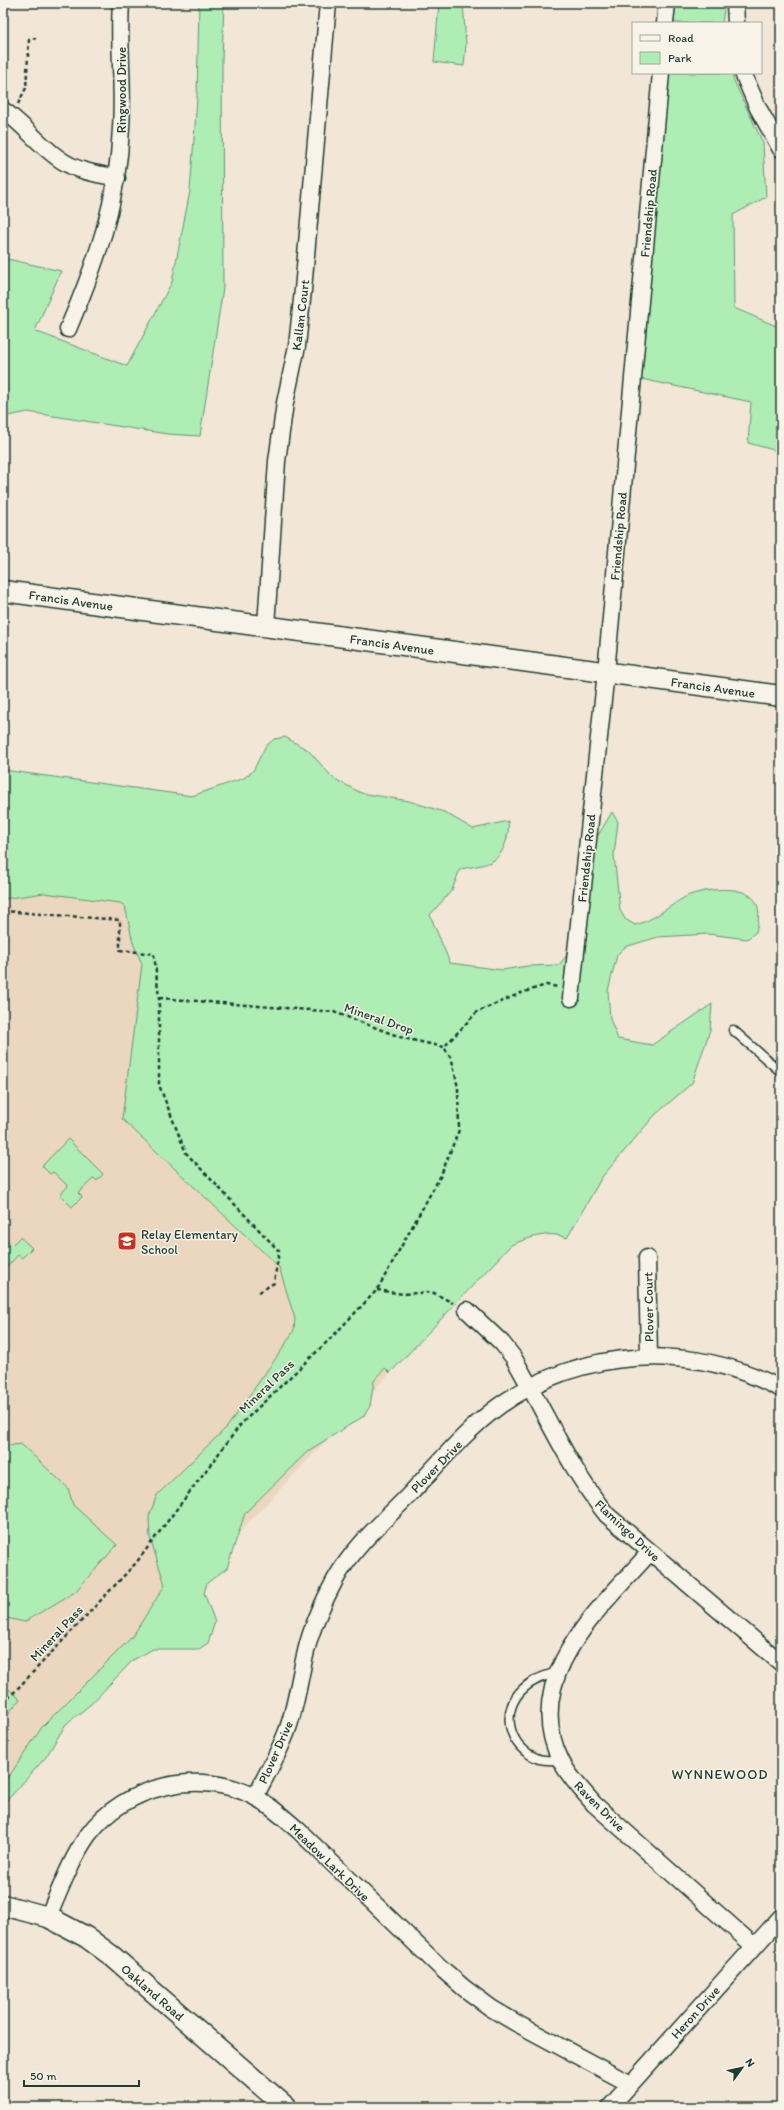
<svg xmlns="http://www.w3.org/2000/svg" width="784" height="2110" font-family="Itim,sans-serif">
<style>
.built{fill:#ebd6c0}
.green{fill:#aeedb4;stroke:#669574}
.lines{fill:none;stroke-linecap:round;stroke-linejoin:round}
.service-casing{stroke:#1f3d34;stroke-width:11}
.minor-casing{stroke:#1f3d34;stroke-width:19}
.tertiary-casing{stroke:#1f3d34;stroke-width:23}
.path{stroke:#1f3d34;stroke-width:2.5;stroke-dasharray:4 3;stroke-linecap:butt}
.service{stroke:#f7f3e8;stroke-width:8}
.minor{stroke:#f7f3e8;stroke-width:16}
.tertiary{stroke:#f7f3e8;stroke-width:20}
.labels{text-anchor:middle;stroke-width:3;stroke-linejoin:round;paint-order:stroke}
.street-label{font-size:13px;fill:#1f3d34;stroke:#f7f3e8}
.poi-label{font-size:13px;fill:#1f3d34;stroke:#f7f3e8;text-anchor:start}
.neighbourhood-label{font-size:14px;letter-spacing:1px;fill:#1f3d34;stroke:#f7f3e8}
</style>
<rect width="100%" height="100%" fill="#f2e6d6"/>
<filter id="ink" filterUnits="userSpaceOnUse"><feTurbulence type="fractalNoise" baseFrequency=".025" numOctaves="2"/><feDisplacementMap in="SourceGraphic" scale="8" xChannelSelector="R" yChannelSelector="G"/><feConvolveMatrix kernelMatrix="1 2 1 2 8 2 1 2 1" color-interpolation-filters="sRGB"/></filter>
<g filter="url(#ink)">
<polygon class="built" points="3,887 150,907 122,1119 390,1373 3,1782"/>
<g class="green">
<polygon points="199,3 224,3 222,60 223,288 200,436 167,434 28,412 3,417 3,258 61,271 35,331 127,366 172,282 190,191 197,99"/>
<polygon points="439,3 463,3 466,44 464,66 434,62"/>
<polygon points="674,3 725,3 722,23 672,23"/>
<polygon points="668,73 732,73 734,81 763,143 766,197 733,215 734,308 781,328 781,452 748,443 751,402 641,379"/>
<path d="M 285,737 L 308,750 L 333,778 L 361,793 L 409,801 L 444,812 L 473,829 L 508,821 C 510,834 504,856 491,862 C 482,866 470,867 460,869 L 452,890 L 430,915 L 450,963 L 502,970 L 527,966 L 559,965 L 566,956 L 594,842 L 612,812 L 618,822 L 614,855 L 620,910 L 625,919 L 635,925 C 654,920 668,907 685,897 C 702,889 745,883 756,902 C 761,912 758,923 756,932 L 747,939 L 708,934 L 658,937 L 625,947 L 617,955 L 608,991 L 610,1019 L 618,1039 L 652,1045 L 712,1004 L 710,1030 L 692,1083 L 655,1115 L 602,1177 L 567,1238 C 548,1230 529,1238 511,1245 L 390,1373 L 385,1368 L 374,1381 L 370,1406 L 364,1416 L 308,1451 L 245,1513 L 227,1568 L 207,1583 L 204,1593 L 215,1622 L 208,1643 L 199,1649 L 153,1649 L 133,1660 L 91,1704 L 66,1724 L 46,1757 L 3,1805 L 3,1782 L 10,1775 L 42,1727 L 132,1637 L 165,1585 L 150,1538 L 149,1516 L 157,1495 L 227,1427 L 283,1348 L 294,1330 L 295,1319 L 279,1267 L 122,1119 L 142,964 L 133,943 L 125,906 L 120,903 L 44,893 L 3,899 L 3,770 L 192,796 L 244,778 L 253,771 L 265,747 L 274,739 Z"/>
<polygon points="68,1139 103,1174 97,1181 94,1178 78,1193 82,1197 72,1207 60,1195 68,1186 53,1172 50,1174 42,1166"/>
<polygon points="3,1236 12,1245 20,1237 32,1248 22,1258 18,1255 3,1271 7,1274 3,1278"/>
<polygon points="21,1444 68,1488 73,1505 117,1545 75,1592 24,1622 3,1617 3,1450 7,1446"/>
<polygon points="3,1684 20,1699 3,1720"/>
</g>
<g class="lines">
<g class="service-casing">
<g id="service">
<polyline points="733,1030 781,1072"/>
<path d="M 557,1672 C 546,1676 533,1679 524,1688 C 499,1710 508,1748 539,1759 C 546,1761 554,1760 561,1760"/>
</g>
</g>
<g class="minor-casing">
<g id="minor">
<polyline points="735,3 736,23"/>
<polyline points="665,23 667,3"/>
<polyline points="743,73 758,108 781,149"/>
<path d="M 3,110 C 25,125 41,148 64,162 C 80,172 100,174 117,178"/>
<path d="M 68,329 C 97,261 118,202 121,128 C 124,86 118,44 121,3"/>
<polyline points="266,626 277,461 285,403 297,346 303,290 328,3"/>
<polyline points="571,998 606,672 661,73"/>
<polyline points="647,1258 649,1356"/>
<path d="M 467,1310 L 502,1343 L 513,1357 C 544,1409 568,1467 607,1515 L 781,1663"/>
<path d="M 650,1552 C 601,1608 519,1677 561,1761 C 569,1777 582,1790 594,1804 L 754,1946"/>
<path d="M 255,1797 C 266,1775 279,1753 287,1731 C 298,1701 300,1670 309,1640 C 315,1620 325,1599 335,1580 C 353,1547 385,1520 411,1493 C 439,1463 466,1430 499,1406 C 580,1348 693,1341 781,1389"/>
<path d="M 48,1917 C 60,1890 71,1859 88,1835 C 125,1785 200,1768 255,1797 C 270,1805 284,1818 298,1830 L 441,1968 L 464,1988 L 491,2008 L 518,2024 L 630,2084"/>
<polyline points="610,2107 781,1917"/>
</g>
</g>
<g class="tertiary-casing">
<g id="tertiary">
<polyline points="3,591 781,696"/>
<polyline points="3,1905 48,1917 86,1937 112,1956 286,2107"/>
</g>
</g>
<g class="path">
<polyline points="18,104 26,88 29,40 36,38"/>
<polyline points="3,911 120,920 120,950 154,954 159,998 159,1085 186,1153 279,1251 274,1283 258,1293"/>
<polyline points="159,998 334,1012 403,1038 444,1047 477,1012 521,993 546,985 558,987"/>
<polyline points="377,1290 403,1294 432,1292 453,1303"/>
<polyline points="3,1704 136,1563 241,1424 331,1338 377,1290 441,1175 459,1130 458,1088 452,1060 444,1047"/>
</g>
<use href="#service" class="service"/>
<use href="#minor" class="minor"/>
<use href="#tertiary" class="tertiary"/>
</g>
</g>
<defs>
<g id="school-square" transform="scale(1)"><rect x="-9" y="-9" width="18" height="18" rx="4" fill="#c8321e" stroke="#f7f3e8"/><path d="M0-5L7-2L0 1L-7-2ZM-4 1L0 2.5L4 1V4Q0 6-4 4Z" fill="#fff"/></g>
</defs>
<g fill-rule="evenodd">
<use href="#school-square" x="127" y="1241"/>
</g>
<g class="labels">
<g class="street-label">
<text transform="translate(121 90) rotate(-90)" y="5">Ringwood Drive</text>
<text transform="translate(648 213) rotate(-85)" y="5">Friendship Road</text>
<text transform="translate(300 315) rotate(-83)" y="5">Kallan Court</text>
<text transform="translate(618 536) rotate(-85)" y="5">Friendship Road</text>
<text transform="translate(71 600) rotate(8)" y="5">Francis Avenue</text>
<text transform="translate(392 644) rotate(8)" y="5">Francis Avenue</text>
<text transform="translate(713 687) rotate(8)" y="5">Francis Avenue</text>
<text transform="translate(586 858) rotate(-84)" y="5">Friendship Road</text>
<text transform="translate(379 1018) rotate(19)" y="5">Mineral Drop</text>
<text transform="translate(648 1307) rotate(-91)" y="5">Plover Court</text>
<text transform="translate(266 1386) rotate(-44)" y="5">Mineral Pass</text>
<text transform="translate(436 1466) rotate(-46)" y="5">Plover Drive</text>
<text transform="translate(628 1530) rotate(43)" y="5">Flamingo Drive</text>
<text transform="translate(56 1633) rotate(-47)" y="5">Mineral Pass</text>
<text transform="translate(275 1752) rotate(-66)" y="5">Plover Drive</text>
<text transform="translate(600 1806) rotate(45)" y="5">Raven Drive</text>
<text transform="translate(330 1862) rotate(44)" y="5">Meadow Lark Drive</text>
<text transform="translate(153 1992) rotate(41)" y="5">Oakland Road</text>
<text transform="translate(695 2012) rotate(-48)" y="5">Heron Drive</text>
</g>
<g class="poi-label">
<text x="141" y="1239">Relay Elementary<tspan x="141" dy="15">School</tspan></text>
</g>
<g class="neighbourhood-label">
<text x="720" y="1779">WYNNEWOOD</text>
</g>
</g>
<rect width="784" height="2110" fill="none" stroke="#f7f3e8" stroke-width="16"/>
<rect x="8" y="8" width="768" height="2094" fill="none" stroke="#1f3d34" stroke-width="1.5" filter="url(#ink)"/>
<rect x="632" y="22" width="130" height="52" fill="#f7f3e8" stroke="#a1aaa0"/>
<rect x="640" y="35" width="20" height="6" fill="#f7f3e8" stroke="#a1aaa0"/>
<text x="668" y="42" font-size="12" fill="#1f3d34">Road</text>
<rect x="640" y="52" width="20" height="12" fill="#aeedb4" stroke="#a1aaa0"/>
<text x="668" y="62" font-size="12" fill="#1f3d34">Park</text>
<g transform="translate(742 2068) rotate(57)" stroke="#f7f3e8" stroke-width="3" paint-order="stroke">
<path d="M0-3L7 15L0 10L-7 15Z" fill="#1f3d34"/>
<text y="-6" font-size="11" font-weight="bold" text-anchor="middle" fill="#1f3d34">N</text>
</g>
<path d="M24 2080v6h115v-6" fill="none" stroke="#1f3d34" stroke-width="2"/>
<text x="30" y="2080" font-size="12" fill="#1f3d34" stroke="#f7f3e8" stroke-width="3" paint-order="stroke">50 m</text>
</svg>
